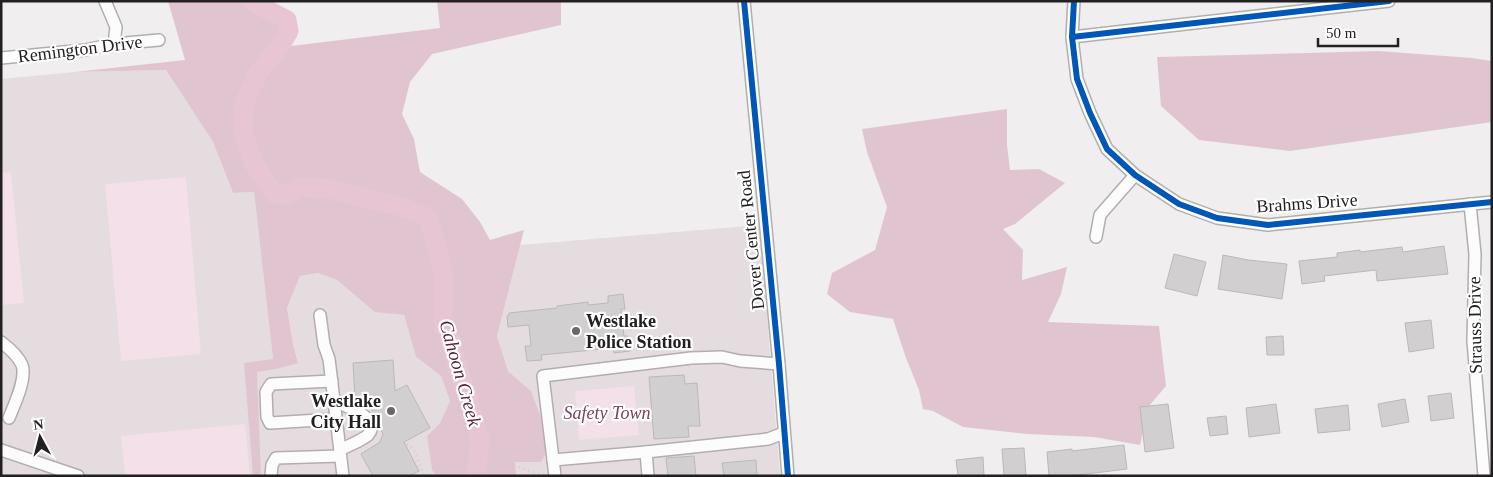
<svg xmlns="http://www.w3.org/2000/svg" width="1493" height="477" font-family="'Times New Roman',serif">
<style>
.built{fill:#e4dcdf}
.green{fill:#f4e0e8}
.forest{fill:#e0c5d1}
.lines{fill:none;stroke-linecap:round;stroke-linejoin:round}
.river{stroke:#e8c5d3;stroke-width:19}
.building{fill:#d1cfd0;stroke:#bbb8b9}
.minor-casing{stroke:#b1aeaf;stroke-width:14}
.path{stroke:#ccc;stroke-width:2;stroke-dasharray:1 4;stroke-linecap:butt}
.minor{stroke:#fdfcfd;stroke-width:11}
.cycleway-casing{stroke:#fff;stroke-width:9}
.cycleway{stroke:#0057b8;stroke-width:6}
.poi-dot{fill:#6a6869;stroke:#fff;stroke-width:2}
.labels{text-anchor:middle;stroke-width:4.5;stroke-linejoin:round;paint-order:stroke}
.street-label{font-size:18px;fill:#222021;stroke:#fff}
.poi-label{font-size:18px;font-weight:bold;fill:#222021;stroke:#fff;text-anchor:start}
.park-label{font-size:18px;font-style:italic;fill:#7d405d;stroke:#fff}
.water-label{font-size:19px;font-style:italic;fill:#5a203e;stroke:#fff}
</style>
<rect width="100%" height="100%" fill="#f1eeef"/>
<g class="built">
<polygon points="166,70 213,142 233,193 254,192 273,359 298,362 293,344 287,308 300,276 318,273 337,280 375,311 404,315 416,357 441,376 450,401 440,423 427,436 432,470 436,476 1,476 1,79 75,72"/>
<polygon points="760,225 780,476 516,476 514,462 531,391 508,371 497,336 520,245"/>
</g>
<g class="green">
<polygon points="11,172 24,303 1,305 1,173"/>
<polygon points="186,177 201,354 121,361 105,184"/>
<polygon points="634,386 639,435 579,440 575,391"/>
<polygon points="245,424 250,476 125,476 121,436"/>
</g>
<g class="forest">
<polygon points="168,1 251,1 287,20 291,46 440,28 437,1 561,1 561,25 432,54 410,82 402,114 414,139 420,172 462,199 480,222 490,240 524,230 497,336 508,371 531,391 551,444 541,462 515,462 516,476 436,476 432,470 427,436 440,423 450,401 441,376 416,357 404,315 375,312 337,280 318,273 300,276 287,308 293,344 298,363 276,369 257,372 261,476 253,476 244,363 273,359 254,192 233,193 213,142 166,70 75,72 185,60"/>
<polygon points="1378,51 1472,58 1492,61 1492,122 1290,151 1199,140 1161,106 1157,57"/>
<polygon points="1007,109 1007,145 1010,170 1039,169 1065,183 1015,224 1003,229 1023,250 1022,280 1067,267 1061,294 1048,322 1159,326 1166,386 1149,406 1140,445 1094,437 1027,434 963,427 933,411 923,409 919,390 906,358 893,319 850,312 827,294 832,273 875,250 887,207 867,152 862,129"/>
</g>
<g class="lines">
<polyline class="river" points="251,1 287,20 289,31 281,45 258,73 244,104 243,133 254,164 274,193 287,195 300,187 331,189 376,201 399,206 427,217 436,242 444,278 443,318 480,439 476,476"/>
</g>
<g class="building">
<polygon points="1444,246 1448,274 1377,281 1376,270 1324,276 1325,281 1302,284 1299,261 1337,257 1337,253 1360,250 1360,252 1402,247 1403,252"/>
<polygon points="1174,254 1206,262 1197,296 1165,288"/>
<polygon points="1223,255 1248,260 1287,264 1282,299 1218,289"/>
<polygon points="623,294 625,309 621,309 624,336 628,336 630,351 614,353 613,348 541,355 542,360 527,361 525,346 531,346 529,325 508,327 507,316 509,315 509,313 557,308 557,306 588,302 588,305 608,303 608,296"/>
<polygon points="1431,320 1434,348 1409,352 1405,323"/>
<polygon points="1283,336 1284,355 1267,355 1266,337"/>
<polygon points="393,360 395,391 407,385 430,428 404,442 419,471 409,476 373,476 361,454 380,442 383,434 377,419 364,397 355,398 353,363"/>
<polygon points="684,375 685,384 697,383 700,426 688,426 689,437 654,439 649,377"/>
<polygon points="1451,393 1454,418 1431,421 1428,396"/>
<polygon points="1405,399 1409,422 1382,427 1378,404"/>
<polygon points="1168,404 1174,448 1145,452 1140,407"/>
<polygon points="1276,404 1280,433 1249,437 1246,408"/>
<polygon points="1348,405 1350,430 1318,433 1315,409"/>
<polygon points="1226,416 1228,434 1210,436 1207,418"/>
<polygon points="1124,445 1127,469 1070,476 1049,476 1047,452 1072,449 1072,451"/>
<polygon points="1024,448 1026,476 1004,476 1002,449"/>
<polygon points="694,456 696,476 668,476 666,458"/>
<polygon points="983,457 984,476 958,476 956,460"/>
<polygon points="756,460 757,476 724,476 722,463"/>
</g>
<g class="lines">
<g class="minor-casing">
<g id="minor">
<polyline points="105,1 116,27 114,44"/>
<polyline points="744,1 779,364 788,476"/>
<polyline points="1074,1 1072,37 1077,79 1090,113 1107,149 1135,175 1179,204 1217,218 1268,225 1492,202"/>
<polyline points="1072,37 1389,1"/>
<polyline points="1,58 85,50 114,44 159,40"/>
<polyline points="1470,204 1475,254 1473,341 1484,476"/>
<polyline points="1096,237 1100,215 1135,175"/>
<polyline points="320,315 324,345 329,359 343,476"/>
<path d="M 1,342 C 9,348 18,356 22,365 C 27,379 14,405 9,418"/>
<polyline points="332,381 271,384 266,392 267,417 270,423 336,419"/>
<path d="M 334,402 C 344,405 383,418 368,435 C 363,440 347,446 340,450"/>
<polyline points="1,450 78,476"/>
<polyline points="646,452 768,439 784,433"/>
<polyline points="553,460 646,452 648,476"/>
<polyline points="271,476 272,465 276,458 340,456"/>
<polyline points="555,476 543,376 691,358 722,357 740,361 779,364"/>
</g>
</g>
<g class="path">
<polyline points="407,444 414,450 424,476"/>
<polyline points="473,476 499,463 505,462 544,476"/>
</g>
<use href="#minor" class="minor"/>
<g class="cycleway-casing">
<g id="cycleway">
<polyline points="744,1 779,364 788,476"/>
<polyline points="1074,1 1072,37 1077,79 1090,113 1107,149 1135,175 1179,204 1217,218 1268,225 1492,202"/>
<polyline points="1072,37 1389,1"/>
</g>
</g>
<use href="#cycleway" class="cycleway"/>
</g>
<g class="poi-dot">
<circle cx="576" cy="331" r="5"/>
<circle cx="391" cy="411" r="5"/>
</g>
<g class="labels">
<g class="street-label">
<text transform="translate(80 49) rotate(-7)" y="6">Remington Drive</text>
<text transform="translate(1307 203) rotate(-4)" y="6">Brahms Drive</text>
<text transform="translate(751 240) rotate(-96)" y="6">Dover Center Road</text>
<text transform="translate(1475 325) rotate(-91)" y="6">Strauss Drive</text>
</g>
<g class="poi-label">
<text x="586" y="327">Westlake<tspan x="586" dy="21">Police Station</tspan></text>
<text x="381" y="407" text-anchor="end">Westlake<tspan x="381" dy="21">City Hall</tspan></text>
</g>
<g class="park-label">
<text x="607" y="419">Safety Town</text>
</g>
<g class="water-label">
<text transform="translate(461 373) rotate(74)" y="7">Cahoon Creek</text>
</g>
</g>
<rect width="1493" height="477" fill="none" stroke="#222021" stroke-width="5"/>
<g transform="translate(40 437) rotate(353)" stroke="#ffffff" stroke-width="4" paint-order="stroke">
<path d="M0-4L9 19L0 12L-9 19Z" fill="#222021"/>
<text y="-8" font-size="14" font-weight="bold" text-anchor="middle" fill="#222021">N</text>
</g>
<path d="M1318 38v8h80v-8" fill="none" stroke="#222021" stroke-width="2.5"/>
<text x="1326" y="38" font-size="15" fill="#222021" stroke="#ffffff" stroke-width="4" paint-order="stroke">50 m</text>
</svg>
